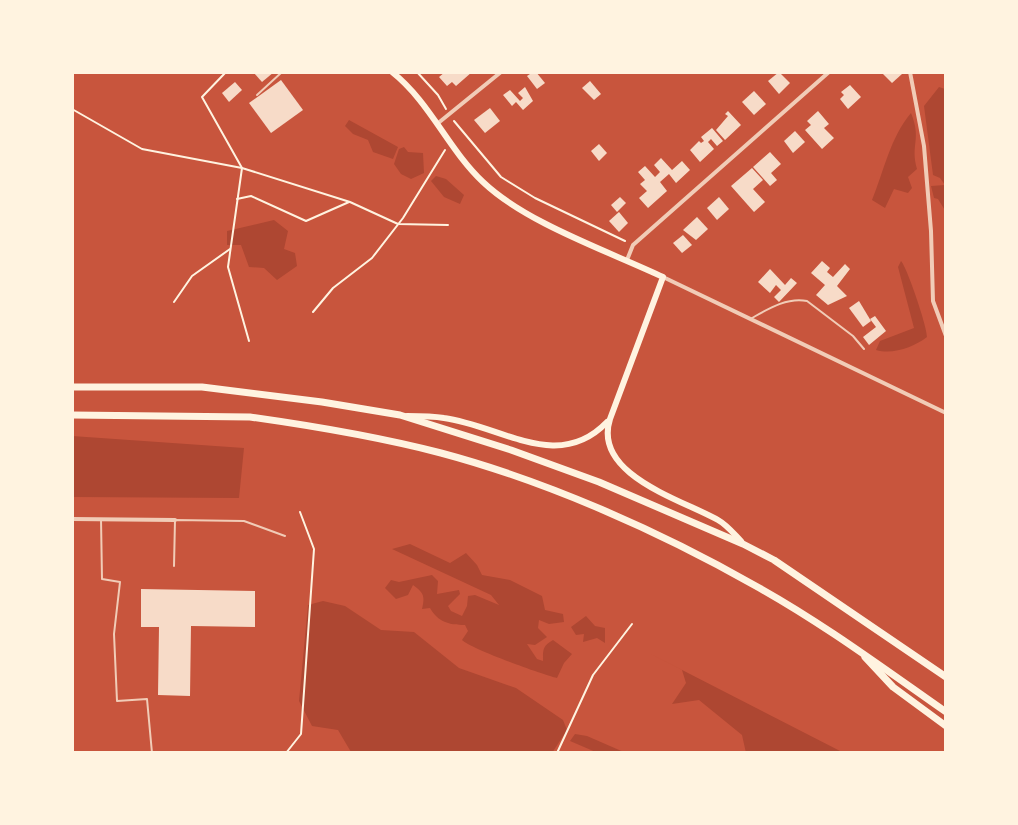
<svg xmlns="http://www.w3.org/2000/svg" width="1018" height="825" font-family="Helvetica,sans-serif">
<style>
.green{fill:#ae4732}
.building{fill:#f7dbc8}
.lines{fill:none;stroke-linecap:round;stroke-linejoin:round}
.path{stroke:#fff3e0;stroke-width:2}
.service{stroke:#f1ccb7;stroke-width:2}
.minor{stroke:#f1ccb7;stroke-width:4}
.secondary{stroke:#fff3e0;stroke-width:6}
.primary{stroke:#fff3e0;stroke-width:7}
.trunk{stroke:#fff3e0;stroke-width:7}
</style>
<rect width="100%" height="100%" fill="#c8553d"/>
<g class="green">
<polygon points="946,84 946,212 938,199 934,198 931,186 945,185 940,178 933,175 924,106 939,87 945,89"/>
<path d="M 911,113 C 922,140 910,144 917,169 L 908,177 L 912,188 L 908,193 L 894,189 L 885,208 L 872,200 C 884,171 890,138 911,113 Z"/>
<polygon points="349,120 398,147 393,159 373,152 368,140 353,134 345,126"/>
<polygon points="404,147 408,152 423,153 424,173 411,179 401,174 394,164 399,149"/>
<polygon points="436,176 446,179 464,195 460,204 444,197 431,181"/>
<polygon points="274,220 288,231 284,249 295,253 297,266 277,280 264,268 249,267 241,245 227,245 227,231"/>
<path d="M 901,261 C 907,267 928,329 927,337 C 914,347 893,355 876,350 L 880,341 L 914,328 L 898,267 Z"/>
<polygon points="72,436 244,448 239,498 72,497"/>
<path d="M 410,544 L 450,563 L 466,553 L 477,565 L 482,575 L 510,580 L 542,596 L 545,610 L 563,614 L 564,622 L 549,624 L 539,620 L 538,628 L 547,637 L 535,645 L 527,644 L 537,659 L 543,661 C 543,651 542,646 553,640 L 572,654 L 564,663 L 557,678 C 543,675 469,648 462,640 L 468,631 L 465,625 C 449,625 438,622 430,608 L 422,609 C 425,596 424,593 413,585 L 408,595 L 396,599 L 385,588 L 391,580 L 399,582 L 432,575 L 438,581 L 437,594 L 459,590 L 460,594 L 448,606 L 451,611 L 462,616 L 467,606 L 468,596 L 475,595 L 499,605 L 491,595 L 392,549 Z"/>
<polygon points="323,601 345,606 381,630 414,632 459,668 516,688 563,720 567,730 552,753 351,752 338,730 312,726 299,701 308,605"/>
<polygon points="586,616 595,626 605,628 605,643 597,638 583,642 584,634 576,635 571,627"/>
<polygon points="649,653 844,753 746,753 742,735 699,700 672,704 686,683 682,670"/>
<polygon points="575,734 587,736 626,753 598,753 570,741"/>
</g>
<g class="building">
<polygon points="253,72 274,72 262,82"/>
<polygon points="445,72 448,73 472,72 456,86 452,82 447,86 439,77"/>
<polygon points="533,72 536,72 545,83 537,89 527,76"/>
<polygon points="779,72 790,83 779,94 768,81"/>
<polygon points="881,72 899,72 902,74 892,83"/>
<polygon points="281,80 303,110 271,133 249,103"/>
<polygon points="590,81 601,94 594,100 582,88"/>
<polygon points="235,82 242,90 229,102 222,93"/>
<polygon points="850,85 861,97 848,109 840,99 844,95 841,92"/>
<polygon points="525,87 533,101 523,110 516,102 512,106 503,95 510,90 520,101 523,98 518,93"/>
<polygon points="754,91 766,104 754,115 742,102"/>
<polygon points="490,108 500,121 485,133 474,120"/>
<polygon points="728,111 741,125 725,140 716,130 728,116 725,114"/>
<polygon points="818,111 829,124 824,128 834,138 822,149 805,130 811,125 807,121"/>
<polygon points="712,128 723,141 717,146 711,139 708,142 714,149 700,162 690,150 699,141 701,143 704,141 701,137"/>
<polygon points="795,131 805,142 793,153 784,141"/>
<polygon points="599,144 607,153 599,161 591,151"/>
<polygon points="770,152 781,164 771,173 777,180 770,186 753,167"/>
<polygon points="661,158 672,170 682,161 690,170 676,183 669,174 660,182 667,191 648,208 639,198 647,191 640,184 645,180 638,172 645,166 655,177 660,172 654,165"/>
<polygon points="752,168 763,180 753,189 765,202 754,212 731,186"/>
<polygon points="620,197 626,203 617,212 611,205"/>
<polygon points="719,197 729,209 717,220 707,208"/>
<polygon points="619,212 628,223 619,232 609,221"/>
<polygon points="697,217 708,229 696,240 683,230"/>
<polygon points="683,235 692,245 682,253 673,243"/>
<polygon points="822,261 830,268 827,272 833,277 845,264 850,269 837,286 847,296 828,305 816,295 825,285 811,273"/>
<polygon points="770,269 785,285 791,278 797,283 779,302 774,297 781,290 776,285 770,293 758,282"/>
<polygon points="859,301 871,321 863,327 849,308"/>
<polygon points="875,316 886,331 869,345 863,337 876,327 870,319"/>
<polygon points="141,589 255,591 255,627 191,626 190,696 158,695 159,627 141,627"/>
</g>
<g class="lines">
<g class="path">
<polyline points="226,72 202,97 242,168 228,267 249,341"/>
<polyline points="417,72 438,95 446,109"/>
<polyline points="72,109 142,149 242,168 350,202 398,224 448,225"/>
<polyline points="454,121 501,177 535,198 625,241"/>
<polyline points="237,199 251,196 306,221 349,202"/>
<polyline points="174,302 192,276 230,249"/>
<polyline points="313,312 333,288 372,258 403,218 445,150"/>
<polyline points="286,753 301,734 314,549 300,512"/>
<polyline points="557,753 593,675 632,624"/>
</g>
<g class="service">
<polyline points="257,95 282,72"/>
<path d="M 752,318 C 768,309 787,297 807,301 L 853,336 L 864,349"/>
<polyline points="101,519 102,579 120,582 114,634 117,701 147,699 152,753"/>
<polyline points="174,566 175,520 244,521 285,536"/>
</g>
<g class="minor">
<polyline points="910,72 924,146 931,231 933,301 946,336"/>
<polyline points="437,124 501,72"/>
<polyline points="627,260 633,245 829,72"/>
<polyline points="663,277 946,413"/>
<polyline points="72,519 175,520"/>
</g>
<g class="secondary">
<path d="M 392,72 C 430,102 448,149 483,182 C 526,223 608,251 663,277 L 610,419 C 592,475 683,500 718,520 C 727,525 734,534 741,541"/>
<path d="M 407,416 C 419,416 432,416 444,418 C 502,426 558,473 607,422"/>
</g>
<polyline class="primary" points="865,657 893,687 946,726"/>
<g class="trunk">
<polyline points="72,387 202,387 322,402 400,415 511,450 599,482 743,544 774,560 946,677"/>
<path d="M 72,415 L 250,417 C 314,426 379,437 441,453 C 546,481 659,531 754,585 C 821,622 883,668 946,712"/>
</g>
</g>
<rect width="1018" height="825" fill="none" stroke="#fff3e0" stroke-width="148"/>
</svg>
